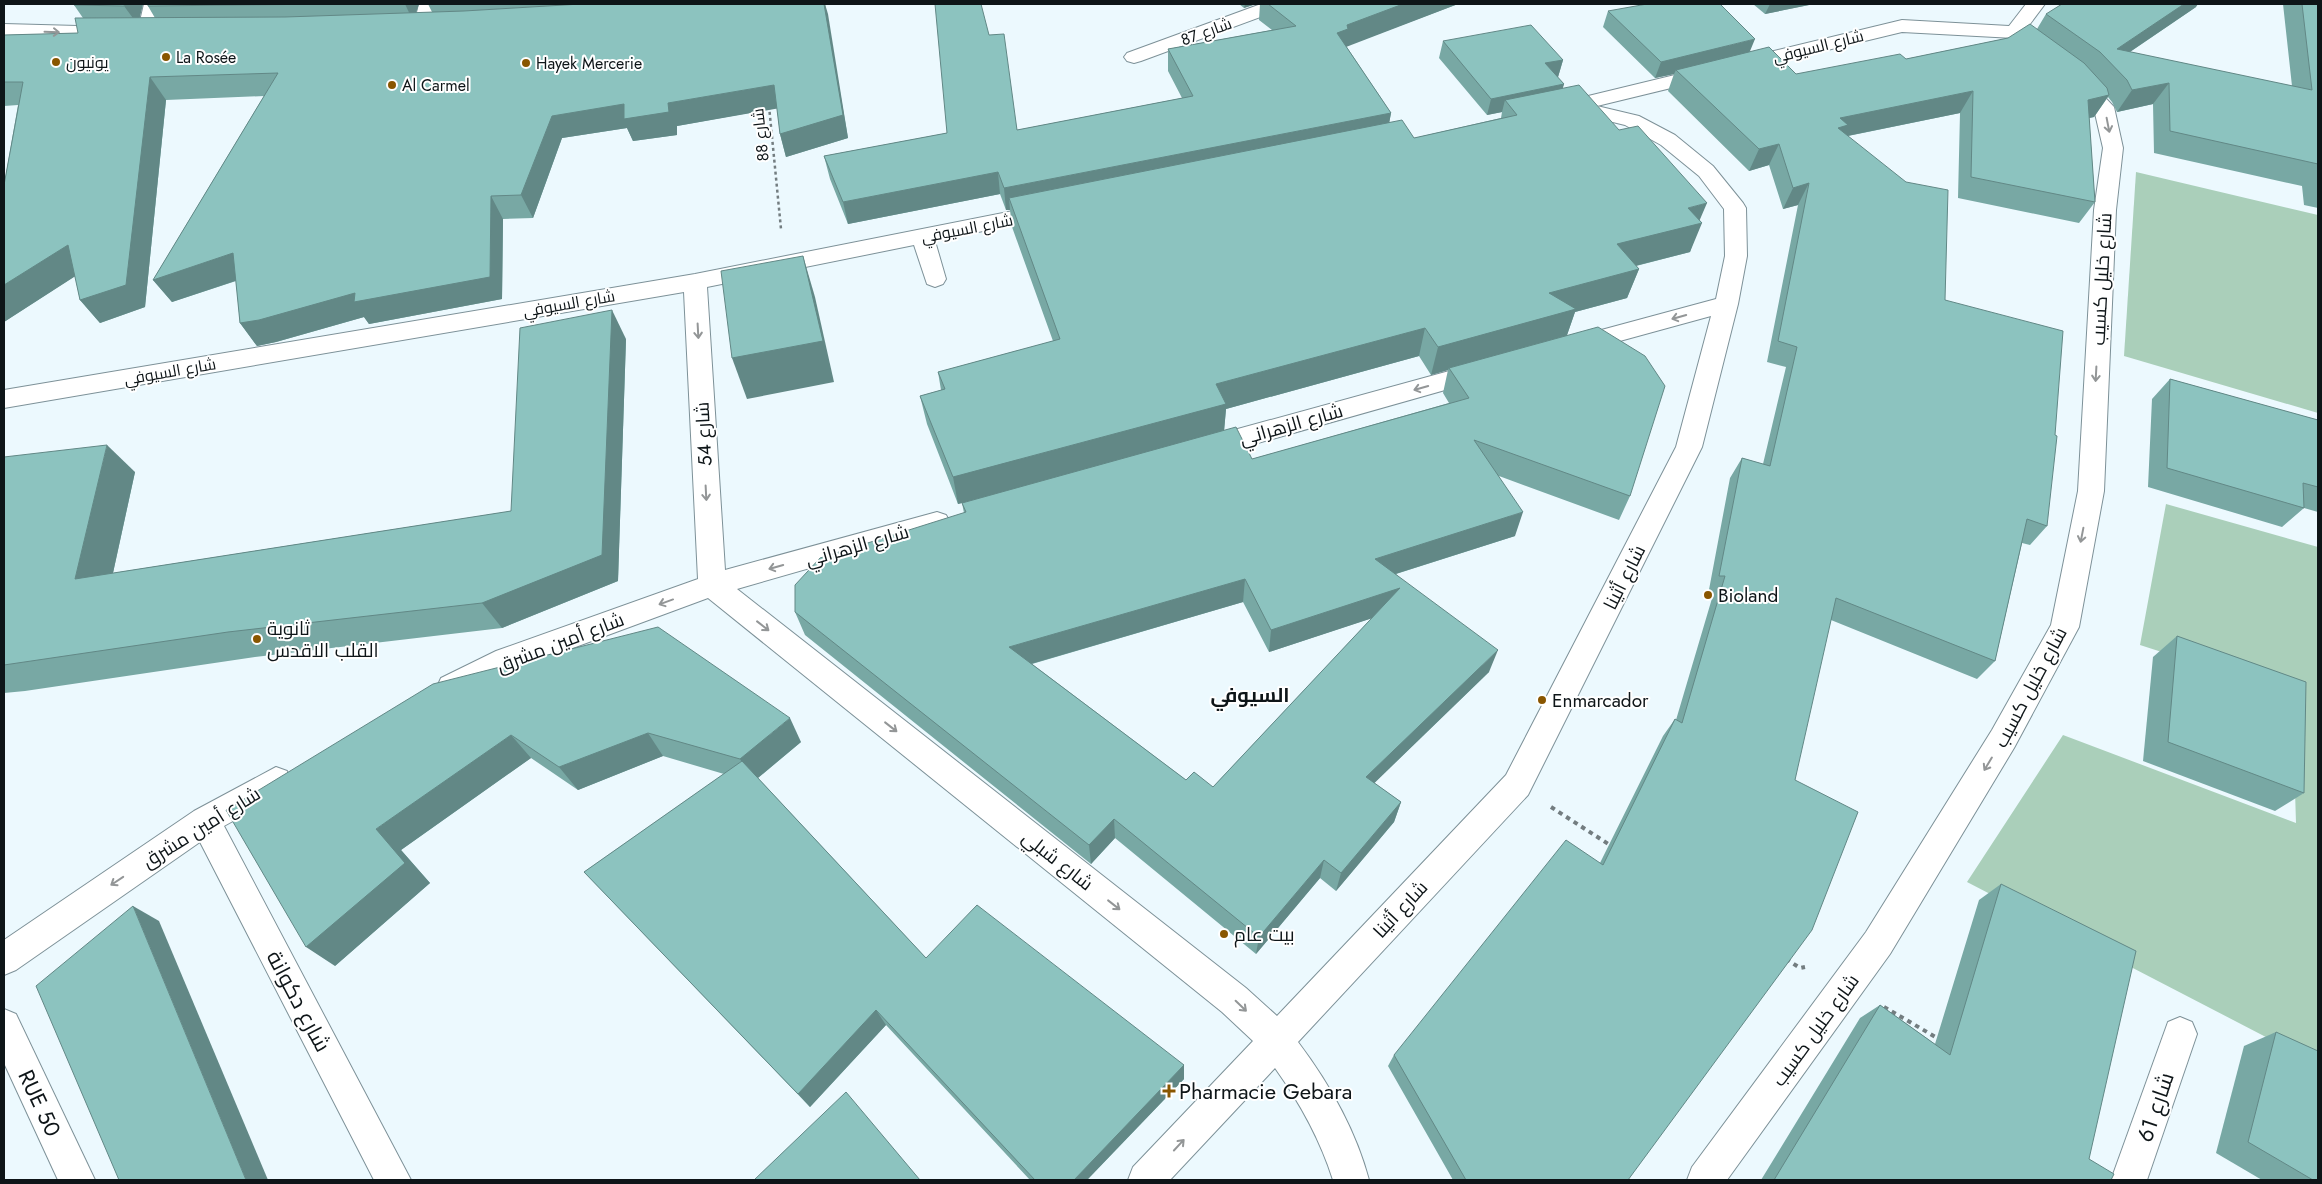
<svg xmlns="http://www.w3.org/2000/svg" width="2322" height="1184" font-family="Jost,Cairo,sans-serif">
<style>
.green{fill:#aacfba}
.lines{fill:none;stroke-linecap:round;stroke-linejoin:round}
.minor-casing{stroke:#7d9198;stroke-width:2}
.path-far1{stroke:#737d80;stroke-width:2.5;stroke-dasharray:3 3;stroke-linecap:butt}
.path{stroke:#737d80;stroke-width:4;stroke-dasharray:4.5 4.5;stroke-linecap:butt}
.minor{fill:#fff;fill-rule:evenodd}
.wall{fill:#78a8a4;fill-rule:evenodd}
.shaded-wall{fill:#628886}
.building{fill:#8cc3bf;stroke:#628886;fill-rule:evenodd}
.oneway{stroke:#939697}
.poi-dot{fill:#895600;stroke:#fff;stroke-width:2}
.labels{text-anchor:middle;stroke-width:4;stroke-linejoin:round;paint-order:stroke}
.far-street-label{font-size:16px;fill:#0e1518;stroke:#fff}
.far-poi-label{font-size:16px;fill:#0e1518;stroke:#fff;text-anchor:start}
.street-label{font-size:19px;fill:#0e1518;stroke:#fff}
.poi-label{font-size:19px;fill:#0e1518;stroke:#fff;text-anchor:start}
.neighbourhood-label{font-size:20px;font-weight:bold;fill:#0e1518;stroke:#fff}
.near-street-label{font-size:22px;fill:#0e1518;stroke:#fff}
.near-poi-label{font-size:22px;fill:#0e1518;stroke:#fff;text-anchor:start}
</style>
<rect width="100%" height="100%" fill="#ecf9fe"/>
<g class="green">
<polygon points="2136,172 2318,215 2318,413 2124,356"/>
<polygon points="2166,504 2318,547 2318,1064 1967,882 2063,735 2296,823 2292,694 2140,645"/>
</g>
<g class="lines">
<g class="minor-casing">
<g id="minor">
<polygon points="144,4 162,4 157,34 154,38 147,40 140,38 137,34"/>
<polygon points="419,4 437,4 433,29 430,33 423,35 416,33 413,29"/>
<polygon points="1261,4 1287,4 1285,8 1141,61 1134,63 1127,61 1124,57 1127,53"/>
<path d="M 2026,4 L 2045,4 L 2021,36 L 2014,38 L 1902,32 L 1597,106 L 1639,116 L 1675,135 L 1713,166 L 1743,203 L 1746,208 L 1747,256 L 1738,304 L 1702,447 L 1528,795 L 1298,1042 C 1329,1083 1356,1131 1369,1180 L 1333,1180 C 1320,1139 1300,1103 1275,1068 L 1170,1180 L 1128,1180 L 1133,1167 L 1253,1041 L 1222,1012 L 708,598 L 516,669 L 461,696 L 451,699 L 441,696 L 437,687 L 441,678 L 496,651 L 698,579 L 684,292 L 4,408 L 4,390 L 695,274 L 1048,204 L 1056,206 L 1059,211 L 1056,216 L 935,241 L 946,279 L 943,284 L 935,287 L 927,284 L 914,245 L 707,287 L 725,570 L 937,512 L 946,515 L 950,522 L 946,529 L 737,589 L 1246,988 L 1277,1016 L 1506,775 L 1676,447 L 1711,316 L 1576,353 L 1568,351 L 1564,345 L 1568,339 L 1716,299 L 1725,256 L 1724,209 L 1699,176 L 1661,145 L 1625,125 L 1572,112 L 1558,115 L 1551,113 L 1548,109 L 1551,105 L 1902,20 L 2009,26 Z"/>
<polygon points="4,24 115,27 122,29 125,33 122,37 115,39 4,36"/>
<polygon points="2077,73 2084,75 2114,107 2123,148 2116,210 2104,491 2079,627 2014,748 1890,954 1727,1180 1687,1180 1692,1167 1866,932 1992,730 2051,625 2078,491 2094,210 2103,148 2094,109 2067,79 2070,75"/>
<polygon points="1482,362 1491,365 1494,371 1491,377 1205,458 1196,455 1192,448 1196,441 1205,438"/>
<polygon points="276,767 287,771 291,781 287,791 224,826 411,1180 374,1180 200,842 16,970 4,975 4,940 194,811"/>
<polygon points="4,1009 16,1014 95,1180 58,1180 4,1063"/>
<polygon points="2180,1017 2192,1022 2197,1034 2147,1180 2111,1180 2168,1022"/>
</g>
</g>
<polyline class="path-far1" points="769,106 781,229"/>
<g class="path">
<polyline points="1551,807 1613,847"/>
<polyline points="1786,959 1800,968 1805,967"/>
<polyline points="1884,1007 1939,1039"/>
</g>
<use href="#minor" class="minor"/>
</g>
<g class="wall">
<polygon points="143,4 139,18 155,18 148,6 148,4 419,4 416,13 432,12 428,4 825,4 848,138 786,157 780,134 777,108 677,126 677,135 633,141 627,128 562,138 533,218 503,219 502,299 369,324 364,317 276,342 257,346 240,323 236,281 172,302 153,280 264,96 166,100 145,307 100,323 80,300 75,276 4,322 4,185 18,105 4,106 4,35 78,33 83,18 74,5"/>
<polygon points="1239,4 1256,4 1244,8"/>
<path d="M 1260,4 L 1458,4 L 1346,46 L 1391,113 L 1389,123 L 1414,138 L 1501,118 L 1502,112 L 1487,115 L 1439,58 L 1443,41 L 1563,60 L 1558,77 L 1557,77 L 1564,84 L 1562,89 L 1700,221 L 1690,252 L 1636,266 L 1639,269 L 1627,298 L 1575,312 L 1567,335 L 1630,496 L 1619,520 L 1499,476 L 1515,536 L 1396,574 L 1489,672 L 1374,783 L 1401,802 L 1394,822 L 1336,891 L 1320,878 L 1256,954 L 1115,838 L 1091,864 L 805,635 L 795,612 L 964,513 L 962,503 L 958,504 L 927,424 L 920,396 L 941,390 L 938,372 L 1053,341 L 1012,227 L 1010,210 L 1006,210 L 1000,194 L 848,224 L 830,179 L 824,156 L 947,133 L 989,35 L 1017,130 L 1182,98 L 1168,71 L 1168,49 L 1272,30 L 1259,20 ZM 1419,356 L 1431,375 L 1448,370 L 1443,393 L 1449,403 L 1252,459 L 1224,430 L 1226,409 ZM 1243,602 L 1269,652 L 1372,618 L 1213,787 L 1186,780 L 1032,664 Z"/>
<polygon points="1753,4 1814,4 1765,14"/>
<polygon points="2283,4 2318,4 2318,208 2304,205 2302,186 2154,153 2153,104 2117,112 2112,102 2108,97 2094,117 2089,118 2095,202 2079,223 1958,198 1960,113 1848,136 1945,300 2047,526 2030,545 2022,543 1995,661 1977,679 1831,620 1628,1180 1453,1180 1388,1066 1394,1055 1600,863 1663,736 1675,719 1676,720 1713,595 1708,595 1730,478 1742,458 1763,464 1786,367 1767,362 1798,205 1783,209 1769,165 1749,171 1668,91 1674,74 1655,78 1603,27 1608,11 1749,52 1796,74 1906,59 2008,38 2037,29 2046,14 2196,7 2130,52 2292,86"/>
<polygon points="626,339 618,581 502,628 255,657 25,691 4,693 4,457 135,472 113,573 511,511"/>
<polygon points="2170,379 2318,420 2318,512 2304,508 2282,527 2148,487 2152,399"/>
<polygon points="2177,636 2304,793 2275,811 2143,761 2153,657"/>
<polygon points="433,684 801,742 758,778 926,958 1184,1065 1184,1079 1087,1180 1030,1180 886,1025 810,1107 584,872 724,774 663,756 578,790 531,758 401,850 430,883 335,966"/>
<polygon points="2001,884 2089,1159 2111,1180 1761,1180 1860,1018 1880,1005 1935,1044 1979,900"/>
<polygon points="2276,1032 2318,1180 2262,1180 2216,1153 2244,1046"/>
</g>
<g class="shaded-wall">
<polygon points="125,4 143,4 138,25 124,6"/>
<polygon points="405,4 419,4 413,21"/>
<polygon points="824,4 825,4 828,14 848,138 786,157 780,134"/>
<polygon points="1245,4 1256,4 1244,8"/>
<polygon points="1403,4 1458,4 1346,47 1337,33 1347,25"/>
<polygon points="1770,4 1814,4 1765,14"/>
<polygon points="2184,4 2198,4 2196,7 2112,64 2117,49"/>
<polygon points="1755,39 1748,56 1676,70 1674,74 1655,78 1661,62"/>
<polygon points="1563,60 1558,77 1541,80 1545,63"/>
<polygon points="150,77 166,100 145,307 100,323 80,300"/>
<polygon points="2169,83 2153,104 2117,112 2132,90"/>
<polygon points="1564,84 1559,101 1505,100 1502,112 1487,115 1491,99"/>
<polygon points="774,85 780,108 677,126 677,135 633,141 627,128 562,138 533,218 521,195 552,116 624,104 668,103"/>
<polygon points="1973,91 1960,113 1842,137 1837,147 1840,118"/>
<polygon points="2109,95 2094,117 2074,121 2088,100"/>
<polygon points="1391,113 1387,135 1009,198 1010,210 1006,210 1004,188"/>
<polygon points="1779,144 1769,165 1749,171 1759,149"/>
<polygon points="998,172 1000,194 848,224 843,202"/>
<polygon points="1809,183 1798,205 1783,209 1793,188"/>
<polygon points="491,196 503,219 502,299 369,324 364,317 276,342 257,346 240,323 355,293"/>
<polygon points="1707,203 1698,224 1702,223 1690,252 1607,273 1617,244 1688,208"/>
<polygon points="68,245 88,268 4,322 4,285"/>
<polygon points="233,253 250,276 172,302 153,280"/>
<polygon points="803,256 815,297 834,382 747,399 732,358"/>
<polygon points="1639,269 1627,298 1575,312 1566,338 1449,368 1448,370 1431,375 1438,347 1549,293"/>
<polygon points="612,310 626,339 618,581 502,628 482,603"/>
<polygon points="1425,328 1419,356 1226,409 1224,432 958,504 953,477 1216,384"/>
<polygon points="107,445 135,472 106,605 75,579"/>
<polygon points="1523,512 1515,536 1370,582 1375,559"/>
<polygon points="1245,579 1243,602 1013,669 1009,647"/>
<polygon points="1400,588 1394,611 1269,652 1271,630"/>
<polygon points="1498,650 1489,672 1360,797 1366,777"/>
<polygon points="790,718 801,742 753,782 740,759"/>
<polygon points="648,733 663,756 578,790 559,767"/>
<polygon points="511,735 531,758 401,850 430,883 335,966 306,947 376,829"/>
<polygon points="1401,802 1394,822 1336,891 1341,873"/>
<polygon points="1114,819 1115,838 1091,864 1089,845"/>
<polygon points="1324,860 1320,878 1256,954 1259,937"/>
<polygon points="133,906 159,921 268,1180 246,1180"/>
<polygon points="876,1010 886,1025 810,1107 798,1094"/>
<polygon points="1184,1065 1184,1079 1087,1180 1074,1180"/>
</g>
<g class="building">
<polygon points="74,4 125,4 124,6 74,5"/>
<polygon points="148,4 334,4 148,6"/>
<polygon points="581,4 824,4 843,115 780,134 774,85 668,103 669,112 624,119 624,104 552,116 521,195 491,196 490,277 354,302 355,293 259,320 240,323 233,253 153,280 278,73 150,77 126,285 80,300 68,245 4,285 4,185 23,82 4,82 4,35 78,33 75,18 285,17 464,11"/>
<polygon points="935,4 981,4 989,35 1004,34 1017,130 1193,96 1168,49 1296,26 1268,4 1403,4 1347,25 1348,29 1337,33 1391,113 1004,188 998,172 843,202 824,156 947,133"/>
<polygon points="1647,4 1720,4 1755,39 1661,62 1608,11"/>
<polygon points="2062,4 2184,4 2117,49 2312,90 2302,4 2318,4 2318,164 2170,131 2169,83 2132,90 2127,80 2100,52 2046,14"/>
<polygon points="2030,24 2084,63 2107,88 2109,95 2088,100 2095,202 1971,177 1973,91 1840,118 1848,125 1838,128 1906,182 1948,190 1945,300 2063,331 2055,435 2057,436 2047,526 2027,519 1995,661 1836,598 1795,780 1858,812 1812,930 1628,1180 1466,1180 1394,1055 1566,840 1603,865 1675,719 1682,723 1725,576 1719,576 1742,458 1770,466 1797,347 1778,341 1809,183 1793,188 1779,144 1759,149 1676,70 1769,47 1796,74 1900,54 1906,59 2008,38"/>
<polygon points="1531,25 1563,60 1545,63 1564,84 1491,99 1443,41"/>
<polygon points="1579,85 1619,130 1638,126 1707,203 1688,208 1702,223 1617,244 1639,269 1549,293 1576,309 1438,347 1425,328 1216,384 1226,404 953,477 920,396 945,389 938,372 1060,339 1009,198 1402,120 1414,138 1517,115 1505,100"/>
<polygon points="803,256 823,341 732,358 721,271"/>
<polygon points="612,310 602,555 482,603 228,632 4,665 4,457 107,445 75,579 511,511 520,328"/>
<path d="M 1598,327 L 1645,356 L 1665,386 L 1630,496 L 1474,440 L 1523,512 L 1375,559 L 1498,650 L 1366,777 L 1401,802 L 1341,873 L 1324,860 L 1259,937 L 1114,819 L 1089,845 L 795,612 L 795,585 L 820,558 L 966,512 L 962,503 L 1236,427 L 1252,459 L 1469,398 L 1449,368 ZM 1245,579 L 1271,630 L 1400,588 L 1213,787 L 1194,772 L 1186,780 L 1009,647 Z"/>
<polygon points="2170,379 2318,420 2318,487 2303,483 2304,508 2167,468"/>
<polygon points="658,627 790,718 740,759 648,733 559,767 511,735 376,829 405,863 306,947 226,810 433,684"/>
<polygon points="2177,636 2306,682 2304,793 2168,742"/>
<polygon points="742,761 926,958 977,905 1184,1065 1074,1180 1035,1180 876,1010 798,1094 584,872"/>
<polygon points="2001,884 2136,951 2089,1159 2114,1174 2111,1180 1774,1180 1880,1005 1950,1055"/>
<polygon points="133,906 246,1180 119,1180 36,986"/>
<polygon points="2276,1032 2318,1051 2318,1180 2313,1180 2248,1142"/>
<polygon points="846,1092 920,1180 754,1180"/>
</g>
<defs><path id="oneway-shaft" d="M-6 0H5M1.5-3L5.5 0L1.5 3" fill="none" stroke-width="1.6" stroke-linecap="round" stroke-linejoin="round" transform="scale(1.25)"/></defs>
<g class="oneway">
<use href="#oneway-shaft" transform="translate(52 32) rotate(2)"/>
<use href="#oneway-shaft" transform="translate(2108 125) rotate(79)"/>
<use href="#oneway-shaft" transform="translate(1679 317) rotate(164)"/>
<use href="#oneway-shaft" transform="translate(698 331) rotate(87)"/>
<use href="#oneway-shaft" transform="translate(2096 374) rotate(93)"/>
<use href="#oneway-shaft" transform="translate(1421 388) rotate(164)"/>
<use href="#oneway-shaft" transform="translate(706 493) rotate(87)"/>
<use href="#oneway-shaft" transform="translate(2082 535) rotate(101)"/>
<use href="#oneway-shaft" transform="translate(776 567) rotate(164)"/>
<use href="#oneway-shaft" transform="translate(666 602) rotate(160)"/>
<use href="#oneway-shaft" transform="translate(763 626) rotate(38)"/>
<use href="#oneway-shaft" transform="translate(891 727) rotate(38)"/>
<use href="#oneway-shaft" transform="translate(1988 764) rotate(121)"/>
<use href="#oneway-shaft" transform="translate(117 881) rotate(146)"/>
<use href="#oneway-shaft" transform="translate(1114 905) rotate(38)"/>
<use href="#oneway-shaft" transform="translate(1241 1006) rotate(44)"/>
<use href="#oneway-shaft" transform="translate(1179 1145) rotate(-47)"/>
</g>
<g class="poi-dot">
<circle cx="166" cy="57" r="5"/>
<circle cx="56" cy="62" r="5"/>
<circle cx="526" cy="63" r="5"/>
<circle cx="392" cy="85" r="5"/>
<circle cx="1708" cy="595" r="5"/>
<circle cx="257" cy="639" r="5"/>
<circle cx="1542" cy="700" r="5"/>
<circle cx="1224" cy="934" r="5"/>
<path d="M1166.5 1083.5h5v5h5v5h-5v5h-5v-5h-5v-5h5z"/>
</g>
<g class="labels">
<g class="far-street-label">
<text transform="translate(1206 31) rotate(-20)" y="6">شارع 87</text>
<text transform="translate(1818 46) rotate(-14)" y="6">شارع السيوفي</text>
<text transform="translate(760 135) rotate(-96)" y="6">شارع 88</text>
<text transform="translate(967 228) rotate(-11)" y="6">شارع السيوفي</text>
<text transform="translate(569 303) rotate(-10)" y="6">شارع السيوفي</text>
<text transform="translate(170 371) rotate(-10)" y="6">شارع السيوفي</text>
</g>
<g class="far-poi-label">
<text x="176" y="63">La Rosée</text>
<text x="66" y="68">يونيون</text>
<text x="536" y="69">Hayek Mercerie</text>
<text x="402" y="91">Al Carmel</text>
</g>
<g class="street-label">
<text transform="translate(2101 279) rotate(-87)" y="7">شارع خليل كسيب</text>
<text transform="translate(1291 424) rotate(-16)" y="7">شارع الزهراني</text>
<text transform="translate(703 434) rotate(-93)" y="7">شارع 54</text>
<text transform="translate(857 545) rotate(-16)" y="7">شارع الزهراني</text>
<text transform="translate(1624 577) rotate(-63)" y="7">شارع أثينا</text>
<text transform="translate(560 642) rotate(-21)" y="7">شارع أمين مشرق</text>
<text transform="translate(2030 687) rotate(-62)" y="7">شارع خليل كسيب</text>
<text transform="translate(201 827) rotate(-32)" y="7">شارع أمين مشرق</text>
<text transform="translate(1058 860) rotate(38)" y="7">شارع شبلي</text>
<text transform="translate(1400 909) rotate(-47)" y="7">شارع أثينا</text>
<text transform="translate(1815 1030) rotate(-54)" y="7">شارع خليل كسيب</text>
</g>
<g class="poi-label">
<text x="1718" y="602">Bioland</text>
<text x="267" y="635">ثانوية<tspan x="267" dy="22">القلب الاقدس</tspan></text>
<text x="1552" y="707">Enmarcador</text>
<text x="1234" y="941">بيت عام</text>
</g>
<g class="neighbourhood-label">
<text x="1250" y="702">السيوفي</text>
</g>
<g class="near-street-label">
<text transform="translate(299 1001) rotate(62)" y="8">شارع دكوانة</text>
<text transform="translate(40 1103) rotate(65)" y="8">RUE 50</text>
<text transform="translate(2155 1107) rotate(-71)" y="8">شارع 61</text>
</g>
<g class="near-poi-label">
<text x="1179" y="1099">Pharmacie Gebara</text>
</g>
</g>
<rect width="2322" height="1184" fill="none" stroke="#0e1518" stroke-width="10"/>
</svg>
